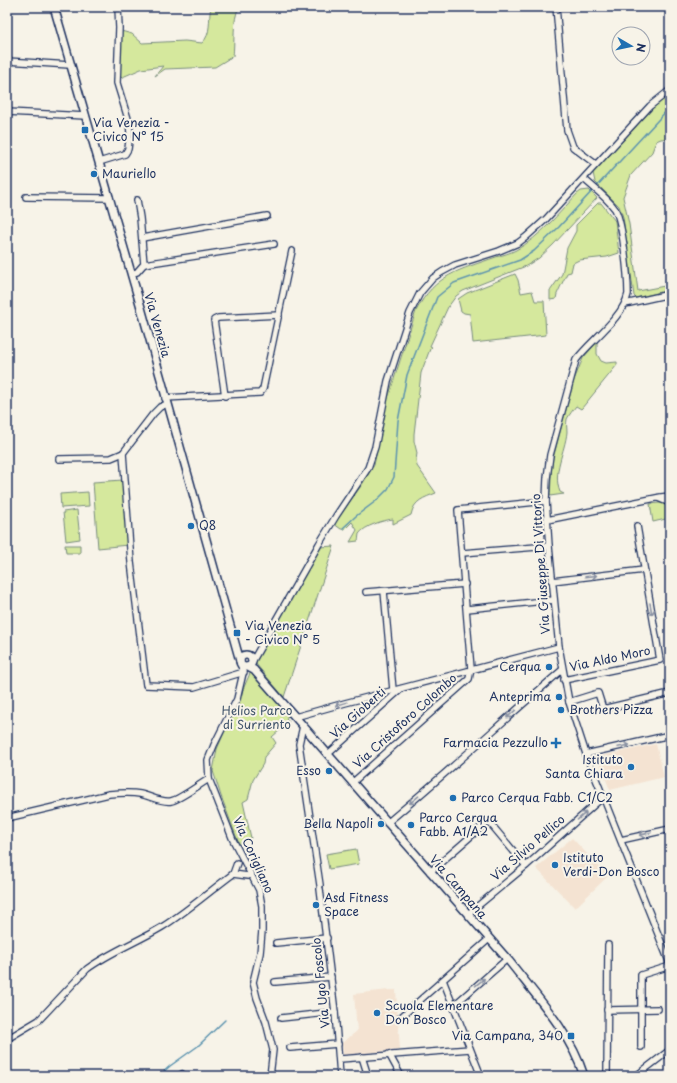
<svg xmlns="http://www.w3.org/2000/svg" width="677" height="1083" font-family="'Playpen Sans',sans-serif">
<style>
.built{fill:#f4e3d2}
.green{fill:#d5e89d;stroke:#788c7e}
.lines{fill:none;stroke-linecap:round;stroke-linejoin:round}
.stream{stroke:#5c93af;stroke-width:1.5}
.minor-casing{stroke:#1b2f5e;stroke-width:8}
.major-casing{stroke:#1b2f5e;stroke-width:10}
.minor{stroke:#f7f3e8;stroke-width:5.5}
.major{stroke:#f7f3e8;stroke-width:7}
.oneway{stroke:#8991a3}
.poi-dot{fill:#1f6fb2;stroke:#f7f3e8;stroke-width:1.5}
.labels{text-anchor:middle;stroke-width:4;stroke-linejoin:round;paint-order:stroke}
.poi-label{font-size:12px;fill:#1b2f5e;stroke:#f7f3e8;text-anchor:start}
.street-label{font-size:12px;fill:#1b2f5e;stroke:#f7f3e8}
.park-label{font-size:12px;fill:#40546b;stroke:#f7f3e8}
</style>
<rect width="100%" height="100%" fill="#f7f3e8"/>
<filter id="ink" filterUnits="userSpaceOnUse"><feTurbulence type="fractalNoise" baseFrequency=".025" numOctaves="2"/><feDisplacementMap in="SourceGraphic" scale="8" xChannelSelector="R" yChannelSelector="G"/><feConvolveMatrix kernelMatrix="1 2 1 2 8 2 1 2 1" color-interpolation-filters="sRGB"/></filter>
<g filter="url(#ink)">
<g class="built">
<polygon points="656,744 664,777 610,790 597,757"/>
<polygon points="572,838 608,876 575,908 536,868"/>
<polygon points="388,990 396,990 400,1050 343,1055 342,1043 357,1031 354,994"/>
</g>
<g class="green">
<path d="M 211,7 L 239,7 C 232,21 235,41 233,56 L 215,67 L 165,69 L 155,76 L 163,66 L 141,69 L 118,79 L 121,31 L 132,34 L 142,43 L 185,41 L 202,43 C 212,34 208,19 211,7 Z"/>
<polygon points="670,95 670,138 661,139 656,141 652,152 631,175 623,197 629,224 638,291 670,285 670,290 636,298 634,296 623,217 619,206 595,182 593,173 653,108"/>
<path d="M 589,190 L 597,198 L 553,245 L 539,258 L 526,266 L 463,291 L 456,296 L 448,307 L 430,346 L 432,347 L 430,349 L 421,373 L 414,434 L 414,441 L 417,453 L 416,460 L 417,466 L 436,493 C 424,498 414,500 411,515 L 393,524 L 393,519 C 384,520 364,526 359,534 L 358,541 L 350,542 L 357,530 L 352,522 L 345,529 L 341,529 L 334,524 L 363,483 L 374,465 L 386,404 L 416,311 C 435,274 460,270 496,257 C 503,255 510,253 516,250 C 540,237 559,213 577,194 L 581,191 Z"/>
<polygon points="598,203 601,203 615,221 619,253 607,257 579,260 573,263 571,272 567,273 557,294 556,299 550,300 550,291 562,274 567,248 576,231 576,225"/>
<polygon points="515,274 518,280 521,293 532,291 535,301 544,301 546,335 473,343 470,314 464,313 461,311 458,299 467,293"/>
<path d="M 597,342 L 597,354 L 601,361 L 606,363 L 617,362 L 617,365 L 582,408 L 581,409 L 576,406 C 573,410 569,415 567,419 C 566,424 567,428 567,432 C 565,452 552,472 560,492 L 564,494 L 550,496 L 552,462 L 574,380 L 583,358 Z"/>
<polygon points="123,480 128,545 98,548 93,482"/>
<polygon points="88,492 89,506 61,508 60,494"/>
<polygon points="659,503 664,503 669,507 670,518 653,522 650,504"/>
<polygon points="77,510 80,539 66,541 63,512"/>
<polygon points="65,545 80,545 80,553 66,553"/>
<polygon points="334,546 284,697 255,663 320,547"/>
<polygon points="251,671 288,715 286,719 289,722 272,737 276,743 264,757 263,764 253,780 248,799 243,802 251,838 239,844 221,796 213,771 217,749"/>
<polygon points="356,849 359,864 329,869 326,854"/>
</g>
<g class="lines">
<g class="stream">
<polyline points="596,187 670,107"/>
<polyline points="343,528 356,516 376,501 388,489 394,477 398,421 407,375 437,297 454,283 520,260 534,251 559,227 594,189"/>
<polyline points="159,1076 170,1066 198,1046 225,1020"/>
</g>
<g class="minor-casing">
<g id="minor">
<polyline points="556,7 567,130 573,147 594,163"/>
<polyline points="7,61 70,65"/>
<polyline points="7,112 86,116"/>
<polyline points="99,162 125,154 128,149 130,133 129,122 117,83 119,28 118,7"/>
<path d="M 584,179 C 594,188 607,198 615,209 C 623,223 628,277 628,294 C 623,318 591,340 576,360 L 550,455 L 547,478 L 546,501 L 549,546 L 559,647 L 569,702 L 586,754 L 670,964"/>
<polyline points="26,197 110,198"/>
<polyline points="142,238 267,216"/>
<polyline points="144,264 274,244"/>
<polyline points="131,274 137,272 144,264 140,218 137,200"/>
<polyline points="625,304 670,294"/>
<polyline points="225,396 214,320 218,318 279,315"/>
<polyline points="165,398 260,393 263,389 292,251"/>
<polyline points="123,453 131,562 146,685 194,687 244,672"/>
<polyline points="59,459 111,458 123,453 153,414 160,407 167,404"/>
<polyline points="658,498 670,503"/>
<polyline points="547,520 661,497 670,496"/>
<polyline points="462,553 549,546"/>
<polyline points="552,581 644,570"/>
<polyline points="384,591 393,690"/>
<polyline points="366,592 465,584"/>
<polyline points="467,609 554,600"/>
<polyline points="252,662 319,544 336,516 368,468 375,447 388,381 410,313 420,293 433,278 442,272 455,265 499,251 518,243 526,237 546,219 650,106 670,90"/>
<polyline points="241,665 243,673 237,699 214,745 208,760 209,779 233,840 259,890 262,906 262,931 260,953 253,982 257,998 266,1022 273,1050 270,1076"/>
<polyline points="564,680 660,660 637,526"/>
<polyline points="569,702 598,693 603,709 670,693"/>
<polyline points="295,717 345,703 559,647"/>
<polyline points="303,726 299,744 320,885"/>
<polyline points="328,754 401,689"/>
<polyline points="586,754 670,735"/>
<polyline points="352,783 469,679 471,669 458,510 546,501"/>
<path d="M 7,818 L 109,794 C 119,793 130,792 140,794 C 150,796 162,803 171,801 C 179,800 200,784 209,779"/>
<path d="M 387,823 C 447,773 504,720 562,670"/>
<polyline points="621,840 670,829"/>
<polyline points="430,872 486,823 490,823 526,866"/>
<polyline points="233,874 248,876"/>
<polyline points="320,889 335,1012 340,1076"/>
<polyline points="468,914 526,866 603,797"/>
<polyline points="276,943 327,938"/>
<polyline points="443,980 481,1076"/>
<polyline points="275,982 331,977"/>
<polyline points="453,1006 507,959"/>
<polyline points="607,1010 658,1009"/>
<polyline points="401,1017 489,939"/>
<polyline points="281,1018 335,1012"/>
<path d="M 7,1039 L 39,1020 L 87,969 C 110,952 137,942 162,927 C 186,912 210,891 233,874 L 237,863"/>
<polyline points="641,1047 641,975 670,966"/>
<polyline points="290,1048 338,1044"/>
<polyline points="389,1054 401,1076"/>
<polyline points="362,1057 368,1076"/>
<polyline points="340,1059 470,1049"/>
<polyline points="179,1076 182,1074"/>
<polyline points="607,1076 608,945"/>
<polyline points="636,1076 670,1050"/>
</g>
</g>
<g class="major-casing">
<g id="major">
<polyline points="54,7 140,304 240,661"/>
<circle cx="246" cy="661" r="6"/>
<path d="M 248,667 L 254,670 L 509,961 C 537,997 570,1032 584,1076"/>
</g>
</g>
<use href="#minor" class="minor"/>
<use href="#major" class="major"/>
</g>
<defs><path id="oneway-shaft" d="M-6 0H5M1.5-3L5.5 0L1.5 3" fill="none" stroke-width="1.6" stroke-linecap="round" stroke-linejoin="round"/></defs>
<g class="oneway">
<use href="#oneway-shaft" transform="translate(591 576) rotate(-7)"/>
<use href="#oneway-shaft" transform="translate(651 609) rotate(80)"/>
<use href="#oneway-shaft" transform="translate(341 704) rotate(164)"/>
<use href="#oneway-shaft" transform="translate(511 714) rotate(139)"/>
<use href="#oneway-shaft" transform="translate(624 746) rotate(-12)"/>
<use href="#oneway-shaft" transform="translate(414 800) rotate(140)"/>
<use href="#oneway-shaft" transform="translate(582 816) rotate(-41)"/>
<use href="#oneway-shaft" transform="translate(645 834) rotate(167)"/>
<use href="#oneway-shaft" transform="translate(480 982) rotate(-40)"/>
</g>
</g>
<g class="poi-dot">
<rect x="81" y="126" width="8" height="8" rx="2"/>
<circle cx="94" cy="174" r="4"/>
<circle cx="191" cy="526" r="4"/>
<rect x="233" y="629" width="8" height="8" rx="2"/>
<circle cx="549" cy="667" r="4"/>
<circle cx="559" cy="697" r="4"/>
<circle cx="561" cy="710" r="4"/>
<path d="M554 737h4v4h4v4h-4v4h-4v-4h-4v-4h4z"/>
<circle cx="631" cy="767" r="4"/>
<circle cx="329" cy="771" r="4"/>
<circle cx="453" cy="798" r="4"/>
<circle cx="381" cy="824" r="4"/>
<circle cx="411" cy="825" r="4"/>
<circle cx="555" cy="865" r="4"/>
<circle cx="316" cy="905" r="4"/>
<circle cx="377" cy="1013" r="4"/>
<rect x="567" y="1032" width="8" height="8" rx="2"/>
</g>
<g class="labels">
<g class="poi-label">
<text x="93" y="127">Via Venezia -<tspan x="93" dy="14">Civico N° 15</tspan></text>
<text x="102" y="178">Mauriello</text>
<text x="199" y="530">Q8</text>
<text x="245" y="630">Via Venezia<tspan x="245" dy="14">- Civico N° 5</tspan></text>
<text x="541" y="671" text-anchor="end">Cerqua</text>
<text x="551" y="701" text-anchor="end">Anteprima</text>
<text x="569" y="714">Brothers Pizza</text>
<text x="548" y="747" text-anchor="end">Farmacia Pezzullo</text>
<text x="623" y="764" text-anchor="end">Istituto<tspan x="623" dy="14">Santa Chiara</tspan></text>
<text x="321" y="775" text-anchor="end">Esso</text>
<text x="461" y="802">Parco Cerqua Fabb. C1/C2</text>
<text x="419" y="822">Parco Cerqua<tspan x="419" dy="14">Fabb. A1/A2</tspan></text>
<text x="373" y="828" text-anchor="end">Bella Napoli</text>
<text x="563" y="862">Istituto<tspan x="563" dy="14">Verdi-Don Bosco</tspan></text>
<text x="324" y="902">Asd Fitness<tspan x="324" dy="14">Space</tspan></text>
<text x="385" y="1010">Scuola Elementare<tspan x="385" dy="14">Don Bosco</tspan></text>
<text x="563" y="1040" text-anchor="end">Via Campana, 340</text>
</g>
<g class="street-label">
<text transform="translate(157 325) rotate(74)" y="4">Via Venezia</text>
<text transform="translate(541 564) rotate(-94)" y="4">Via Giuseppe Di Vittorio</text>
<text transform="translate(610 659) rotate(-12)" y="4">Via Aldo Moro</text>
<text transform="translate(358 713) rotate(-42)" y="4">Via Gioberti</text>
<text transform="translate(405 721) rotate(-42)" y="4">Via Cristoforo Colombo</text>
<text transform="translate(528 848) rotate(-41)" y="4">Via Silvio Pellico</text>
<text transform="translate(253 855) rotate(66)" y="4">Via Corigliano</text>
<text transform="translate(458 887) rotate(49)" y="4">Via Campana</text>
<text transform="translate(321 983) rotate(-96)" y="4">Via Ugo Foscolo</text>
</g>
<g class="park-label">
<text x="257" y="715">Helios Parco<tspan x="257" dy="14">di Surriento</tspan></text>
</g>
</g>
<rect width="677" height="1083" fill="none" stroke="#f7f3e8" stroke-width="24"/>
<rect x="12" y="12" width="653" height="1059" fill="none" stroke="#1b2f5e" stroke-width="1.5" filter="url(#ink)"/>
<g transform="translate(631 46) rotate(99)"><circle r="19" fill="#f7f3e8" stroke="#9fa5b1"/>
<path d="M0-3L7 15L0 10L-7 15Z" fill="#1f6fb2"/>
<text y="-6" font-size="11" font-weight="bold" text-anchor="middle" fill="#1b2f5e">N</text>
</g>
</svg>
